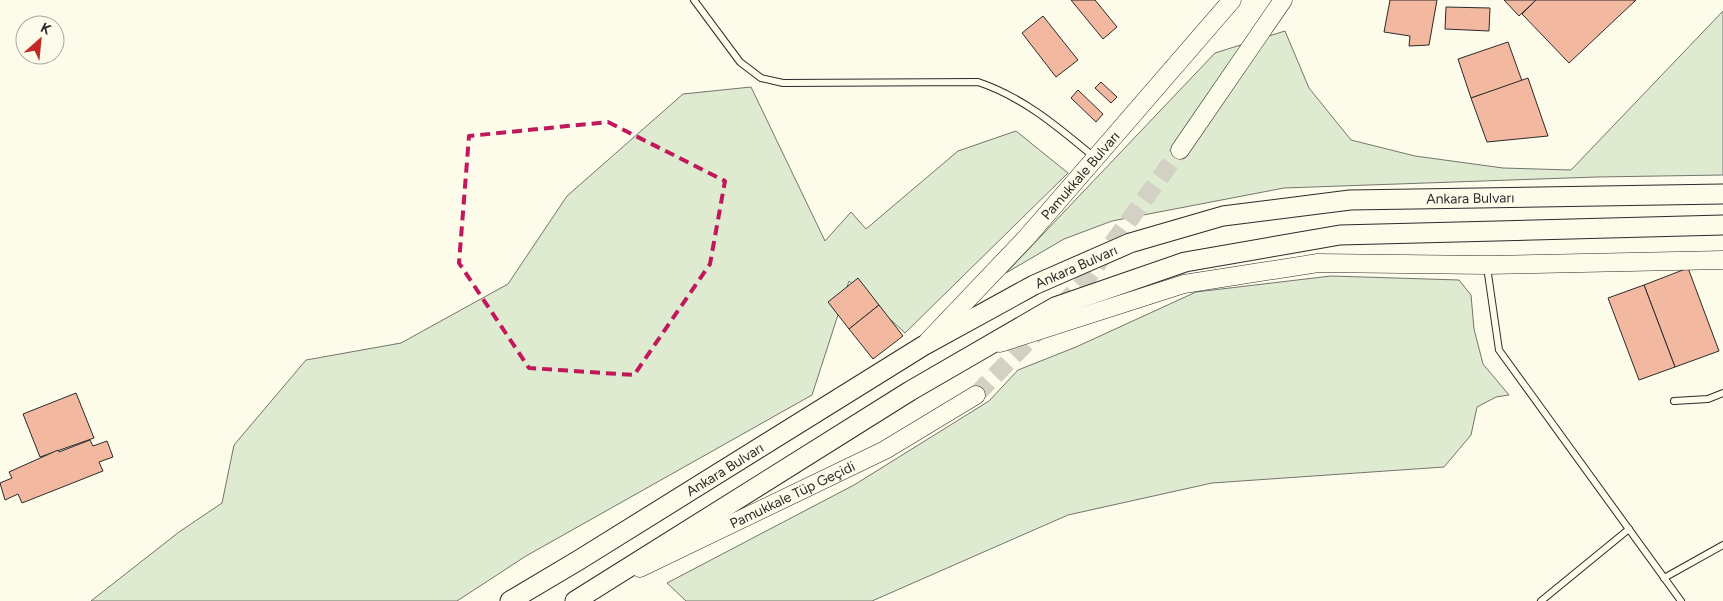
<svg xmlns="http://www.w3.org/2000/svg" width="1723" height="601" font-family="Figtree,sans-serif">
<style>
.green{fill:#deebd1;stroke:#74746e}
.building{fill:#f2b8a0;stroke:#2b2b2b}
.lines{fill:none;stroke-linecap:round;stroke-linejoin:round}
.secondary-tunnel{stroke:#d3d1c4;stroke-width:18;stroke-dasharray:18 9;stroke-linecap:butt}
.lane-casing{stroke:#2b2b2b;stroke-width:8}
.secondary-casing{stroke:#2b2b2b;stroke-width:19}
.primary-casing{stroke:#2b2b2b;stroke-width:21}
.lane{stroke:#fdfbea;stroke-width:6}
.secondary{stroke:#fdfbea;stroke-width:18}
.primary{stroke:#fdfbea;stroke-width:19}
.marked{fill:none;stroke:#c2185b;stroke-width:4;stroke-dasharray:10 6;stroke-linejoin:round}
.labels{text-anchor:middle;stroke-width:4;stroke-linejoin:round;paint-order:stroke}
.street-label{font-size:14px;fill:#2b2b2b;stroke:#fdfbea}
</style>
<rect width="100%" height="100%" fill="#fdfbea"/>
<g class="green">
<polygon points="1723,11 1723,175 1596,177 1284,188 1112,221 1064,239 1006,273 1215,53 1285,31 1309,88 1351,140 1415,156 1503,168 1571,170"/>
<polygon points="751,87 825,241 851,212 866,229 958,151 1016,131 1068,173 905,333 849,281 812,395 526,556 457,601 91,601 179,532 222,503 234,445 306,360 401,343 508,284 567,196 683,94"/>
<polygon points="1331,276 1459,280 1471,295 1474,329 1483,364 1509,395 1496,397 1477,407 1471,435 1444,467 1212,483 1068,515 872,601 686,601 667,583 854,485 989,401 1018,370 1076,347 1196,292"/>
</g>
<g class="building">
<polygon points="1071,0 1095,0 1117,27 1103,39"/>
<polygon points="1390,0 1437,0 1429,45 1409,46 1410,36 1384,32"/>
<polygon points="1504,0 1536,0 1519,16"/>
<polygon points="1536,0 1636,0 1569,63 1522,14"/>
<polygon points="1446,7 1490,8 1489,31 1445,29"/>
<polygon points="1043,16 1078,60 1056,77 1022,33"/>
<polygon points="1508,42 1522,81 1471,98 1458,59"/>
<polygon points="1528,78 1548,136 1487,142 1471,98"/>
<polygon points="1101,82 1117,97 1111,103 1095,88"/>
<polygon points="1078,90 1103,114 1096,122 1071,98"/>
<polygon points="1688,268 1719,351 1675,367 1644,285"/>
<polygon points="858,278 879,305 849,329 828,302"/>
<polygon points="1644,285 1675,367 1639,380 1608,298"/>
<polygon points="879,305 903,336 873,359 849,329"/>
<polygon points="76,393 94,438 40,457 23,414"/>
<polygon points="90,440 93,446 107,441 113,457 99,462 103,471 22,503 18,494 5,500 0,483 12,478 9,472 58,450 59,452"/>
</g>
<g class="lines">
<g class="secondary-tunnel">
<polyline points="1061,306 1086,280 1180,150"/>
<polyline points="976,395 1040,329"/>
</g>
<g class="lane-casing">
<g id="lane">
<path d="M 694,0 L 740,62 L 761,78 L 783,83 L 978,82 C 1023,97 1058,127 1094,157"/>
<polyline points="1487,267 1499,350 1681,601"/>
<polyline points="1674,401 1708,399 1723,393"/>
<polyline points="1664,578 1723,545"/>
<polyline points="1541,601 1629,529"/>
</g>
</g>
<g class="secondary-casing">
<g id="secondary">
<polyline points="1180,150 1283,0"/>
<path id="s1" d="M 928,341 L 1027,237 L 1232,0"/>
<polyline points="1000,343 1184,284 1318,263 1487,265 1723,260"/>
<path id="s2" d="M 640,568 L 885,450 L 976,395"/>
</g>
</g>
<g class="primary-casing">
<g id="primary">
<path id="s3" d="M 510,601 L 579,560 L 923,346 L 1034,285 L 1130,243 L 1223,216 L 1350,200 L 1723,194"/>
<polyline points="575,601 910,391 1055,307 1185,262 1340,235 1723,225"/>
</g>
</g>
<use href="#lane" class="lane"/>
<use href="#secondary" class="secondary"/>
<use href="#primary" class="primary"/>
</g>
<path class="marked" d="M 608,122 L 725,181 L 710,264 L 634,375 L 529,368 L 459,263 L 469,136 Z"/>
<g class="labels">
<g class="street-label">
<text dy="5" stroke="none"><textPath href="#s1" startOffset="225">Pamukkale Bulvarı</textPath></text>
<text dy="5" stroke="none"><textPath href="#s3" startOffset="1062">Ankara Bulvarı</textPath></text>
<text dy="5" stroke="none"><textPath href="#s3" startOffset="658">Ankara Bulvarı</textPath></text>
<text dy="5" stroke="none"><textPath href="#s3" startOffset="252">Ankara Bulvarı</textPath></text>
<text dy="5" stroke="none"><textPath href="#s2" startOffset="169">Pamukkale Tüp Geçidi</textPath></text>
</g>
</g>
<g transform="translate(40 40) rotate(27)"><circle r="24" fill="#fdfbea" stroke="#a9a89e"/>
<path d="M0-4L9 19L0 12L-9 19Z" fill="#c62828"/>
<text y="-8" font-size="14" font-weight="bold" text-anchor="middle" fill="#2b2b2b">K</text>
</g>
</svg>
